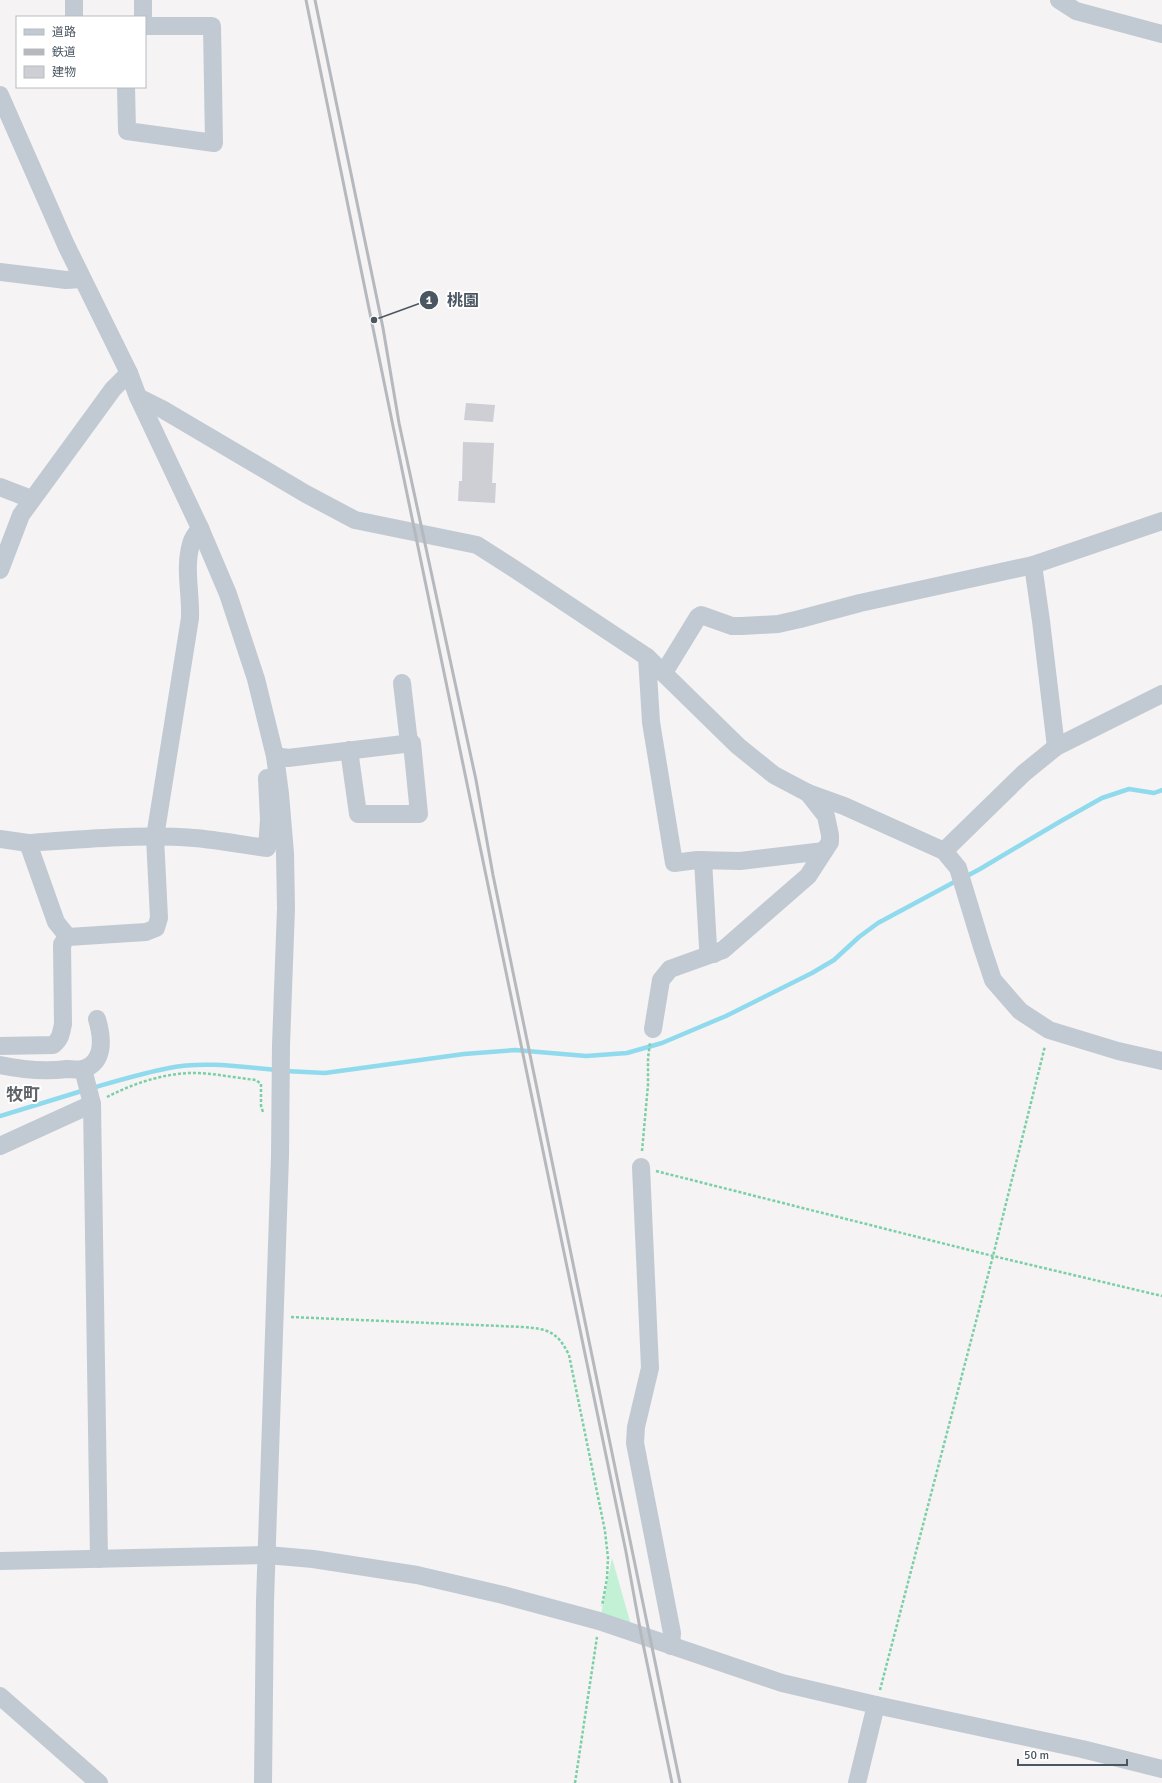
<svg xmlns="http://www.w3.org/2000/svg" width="1162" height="1783" font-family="Signika,'Noto Sans JP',sans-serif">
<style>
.green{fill:#c3f1d5}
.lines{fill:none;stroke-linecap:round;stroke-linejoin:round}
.stream{stroke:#90daee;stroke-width:4.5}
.building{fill:#cdcfd5}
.path{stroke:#7ad0a6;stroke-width:2.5;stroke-dasharray:3 2;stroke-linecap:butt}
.minor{stroke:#c1cad2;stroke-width:18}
.rail{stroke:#b5b8bd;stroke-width:3}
.labels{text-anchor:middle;stroke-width:4;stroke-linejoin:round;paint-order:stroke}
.quarter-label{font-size:17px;font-weight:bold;fill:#5f6368;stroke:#fff}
.leader{fill:none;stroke:#4a5661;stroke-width:1.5}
.callout-dot{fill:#4a5661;stroke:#fff;stroke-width:1.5}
.mark-label{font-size:12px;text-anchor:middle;font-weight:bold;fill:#fff}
.callout-label{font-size:16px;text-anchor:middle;font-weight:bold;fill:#4a5661;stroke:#fff;stroke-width:4;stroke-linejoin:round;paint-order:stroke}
</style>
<rect width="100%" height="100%" fill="#f5f3f3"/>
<polygon class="green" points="612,1558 631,1625 601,1615"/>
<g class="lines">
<g class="stream">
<polyline points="965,877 980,869 1061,821 1102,798 1129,789 1154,793 1162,790"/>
<polyline points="285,1071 325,1073 464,1054 515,1050 586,1056 627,1053 662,1043 726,1016 812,973 834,960 859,937 878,923 958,880"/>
<path d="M 92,1088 C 117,1081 143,1073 169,1068 C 204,1061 242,1067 277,1070"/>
<polyline points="0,1116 85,1090"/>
</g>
</g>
<g class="building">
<polygon points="466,403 495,405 493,422 464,420"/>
<polygon points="463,442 494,443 492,483 496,483 495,503 458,501 459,481 462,481"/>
</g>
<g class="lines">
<g class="path">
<path d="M 107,1097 C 134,1083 167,1072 198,1073 C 218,1074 237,1078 256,1080 L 261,1084 L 261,1106 L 263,1112"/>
<polyline points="642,1151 648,1085 648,1058 650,1043"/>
<polyline points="656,1171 993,1256 1162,1296"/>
<path d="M 291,1317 L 523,1327 C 548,1329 557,1331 569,1355 L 605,1531 L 608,1558 L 607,1578 L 602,1606"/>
<polyline points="880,1690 993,1256 1045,1046"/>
<polyline points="575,1783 597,1637"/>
</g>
<g class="minor">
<polyline points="74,0 74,17"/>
<polyline points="1059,0 1076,11 1162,34"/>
<polyline points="143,17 143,0"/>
<polyline points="126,87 127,131 214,143 212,26 145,26"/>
<polyline points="0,95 66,245 129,373 138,397 200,528 228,594 256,679 275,756 280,794 285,853 286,908 281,1045 280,1156 265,1601 263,1783"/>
<polyline points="0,272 66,280 82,279"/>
<polyline points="138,397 162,409 306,494 355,520 477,545 516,570 647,657 738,746 774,775 808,793 844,806 944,851 958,868 982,947 993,980 1020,1011 1049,1030 1118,1051 1162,1061"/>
<polyline points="0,487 31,499"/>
<polyline points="1033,565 1041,621 1056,747"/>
<polyline points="0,570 21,515 113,389 129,373"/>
<polyline points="647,657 651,722 674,863 697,860 740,861 824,851"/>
<polyline points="662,672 668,666 698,617 701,615 732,626 742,626 778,624 800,619 860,603 1033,565 1162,521"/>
<polyline points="402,683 409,743"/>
<polyline points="275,756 288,758 412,743 419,814 358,814 349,750"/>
<polyline points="0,839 28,843"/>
<polyline points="944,851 1024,773 1056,747 1162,694"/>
<polyline points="703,860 708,947 714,954"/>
<path d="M 68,937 L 56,922 L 28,843 C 83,839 139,834 194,838 C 219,840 243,845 267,848 L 269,820 L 267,778"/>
<polyline points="653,1029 661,980 670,969 723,950 808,876 830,842 830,835 826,816 808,793"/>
<path d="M 0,1046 L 53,1045 C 61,1039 61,1033 63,1024 L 62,944 L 68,937 L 146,932 L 156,928 L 159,918 L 155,837 L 190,618 C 191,593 184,568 191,544 C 192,538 197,533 200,528"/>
<path d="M 0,1065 C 23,1070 44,1072 67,1069 C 72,1069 78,1070 83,1069 C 106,1062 102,1036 97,1019"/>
<polyline points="83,1069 92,1104 99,1559"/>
<polyline points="0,1146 92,1104"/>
<polyline points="641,1167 650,1368 636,1427 635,1443 672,1633 671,1646"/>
<polyline points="0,1561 267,1555 313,1559 417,1575 503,1595 599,1621 782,1683 876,1705 1082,1749 1162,1769"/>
<polyline points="0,1696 99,1783"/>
<polyline points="857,1783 876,1705"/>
</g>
<g class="rail">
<polyline points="306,0 393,426 626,1552 641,1634 672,1783"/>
<polyline points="315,0 383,328 399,423 476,780 493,875 680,1783"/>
</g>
</g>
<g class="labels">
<g class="quarter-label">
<text x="23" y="1100">牧町</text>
</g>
</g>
<path class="leader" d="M374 320L429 300"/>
<g class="callout-dot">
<circle cx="374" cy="320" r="4"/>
<circle cx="429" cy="300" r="10"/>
</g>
<g class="mark-label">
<text x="429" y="304">1</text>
</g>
<g class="callout-label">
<text x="463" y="306">桃園</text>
</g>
<rect x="16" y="16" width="130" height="72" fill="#ffffff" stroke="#b7bbc0"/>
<rect x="24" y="29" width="20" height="6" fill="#c1cad2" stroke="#b7bbc0"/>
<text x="52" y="36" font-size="12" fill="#4a5661">道路</text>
<rect x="24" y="49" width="20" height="6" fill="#b5b8bd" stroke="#b7bbc0"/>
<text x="52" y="56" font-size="12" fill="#4a5661">鉄道</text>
<rect x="24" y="66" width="20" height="12" fill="#cdcfd5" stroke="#b7bbc0"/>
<text x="52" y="76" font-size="12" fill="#4a5661">建物</text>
<path d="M1018 1759v6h109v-6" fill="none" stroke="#4a5661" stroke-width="2"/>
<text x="1024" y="1759" font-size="12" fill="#4a5661" stroke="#ffffff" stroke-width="3" paint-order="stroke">50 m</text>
</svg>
